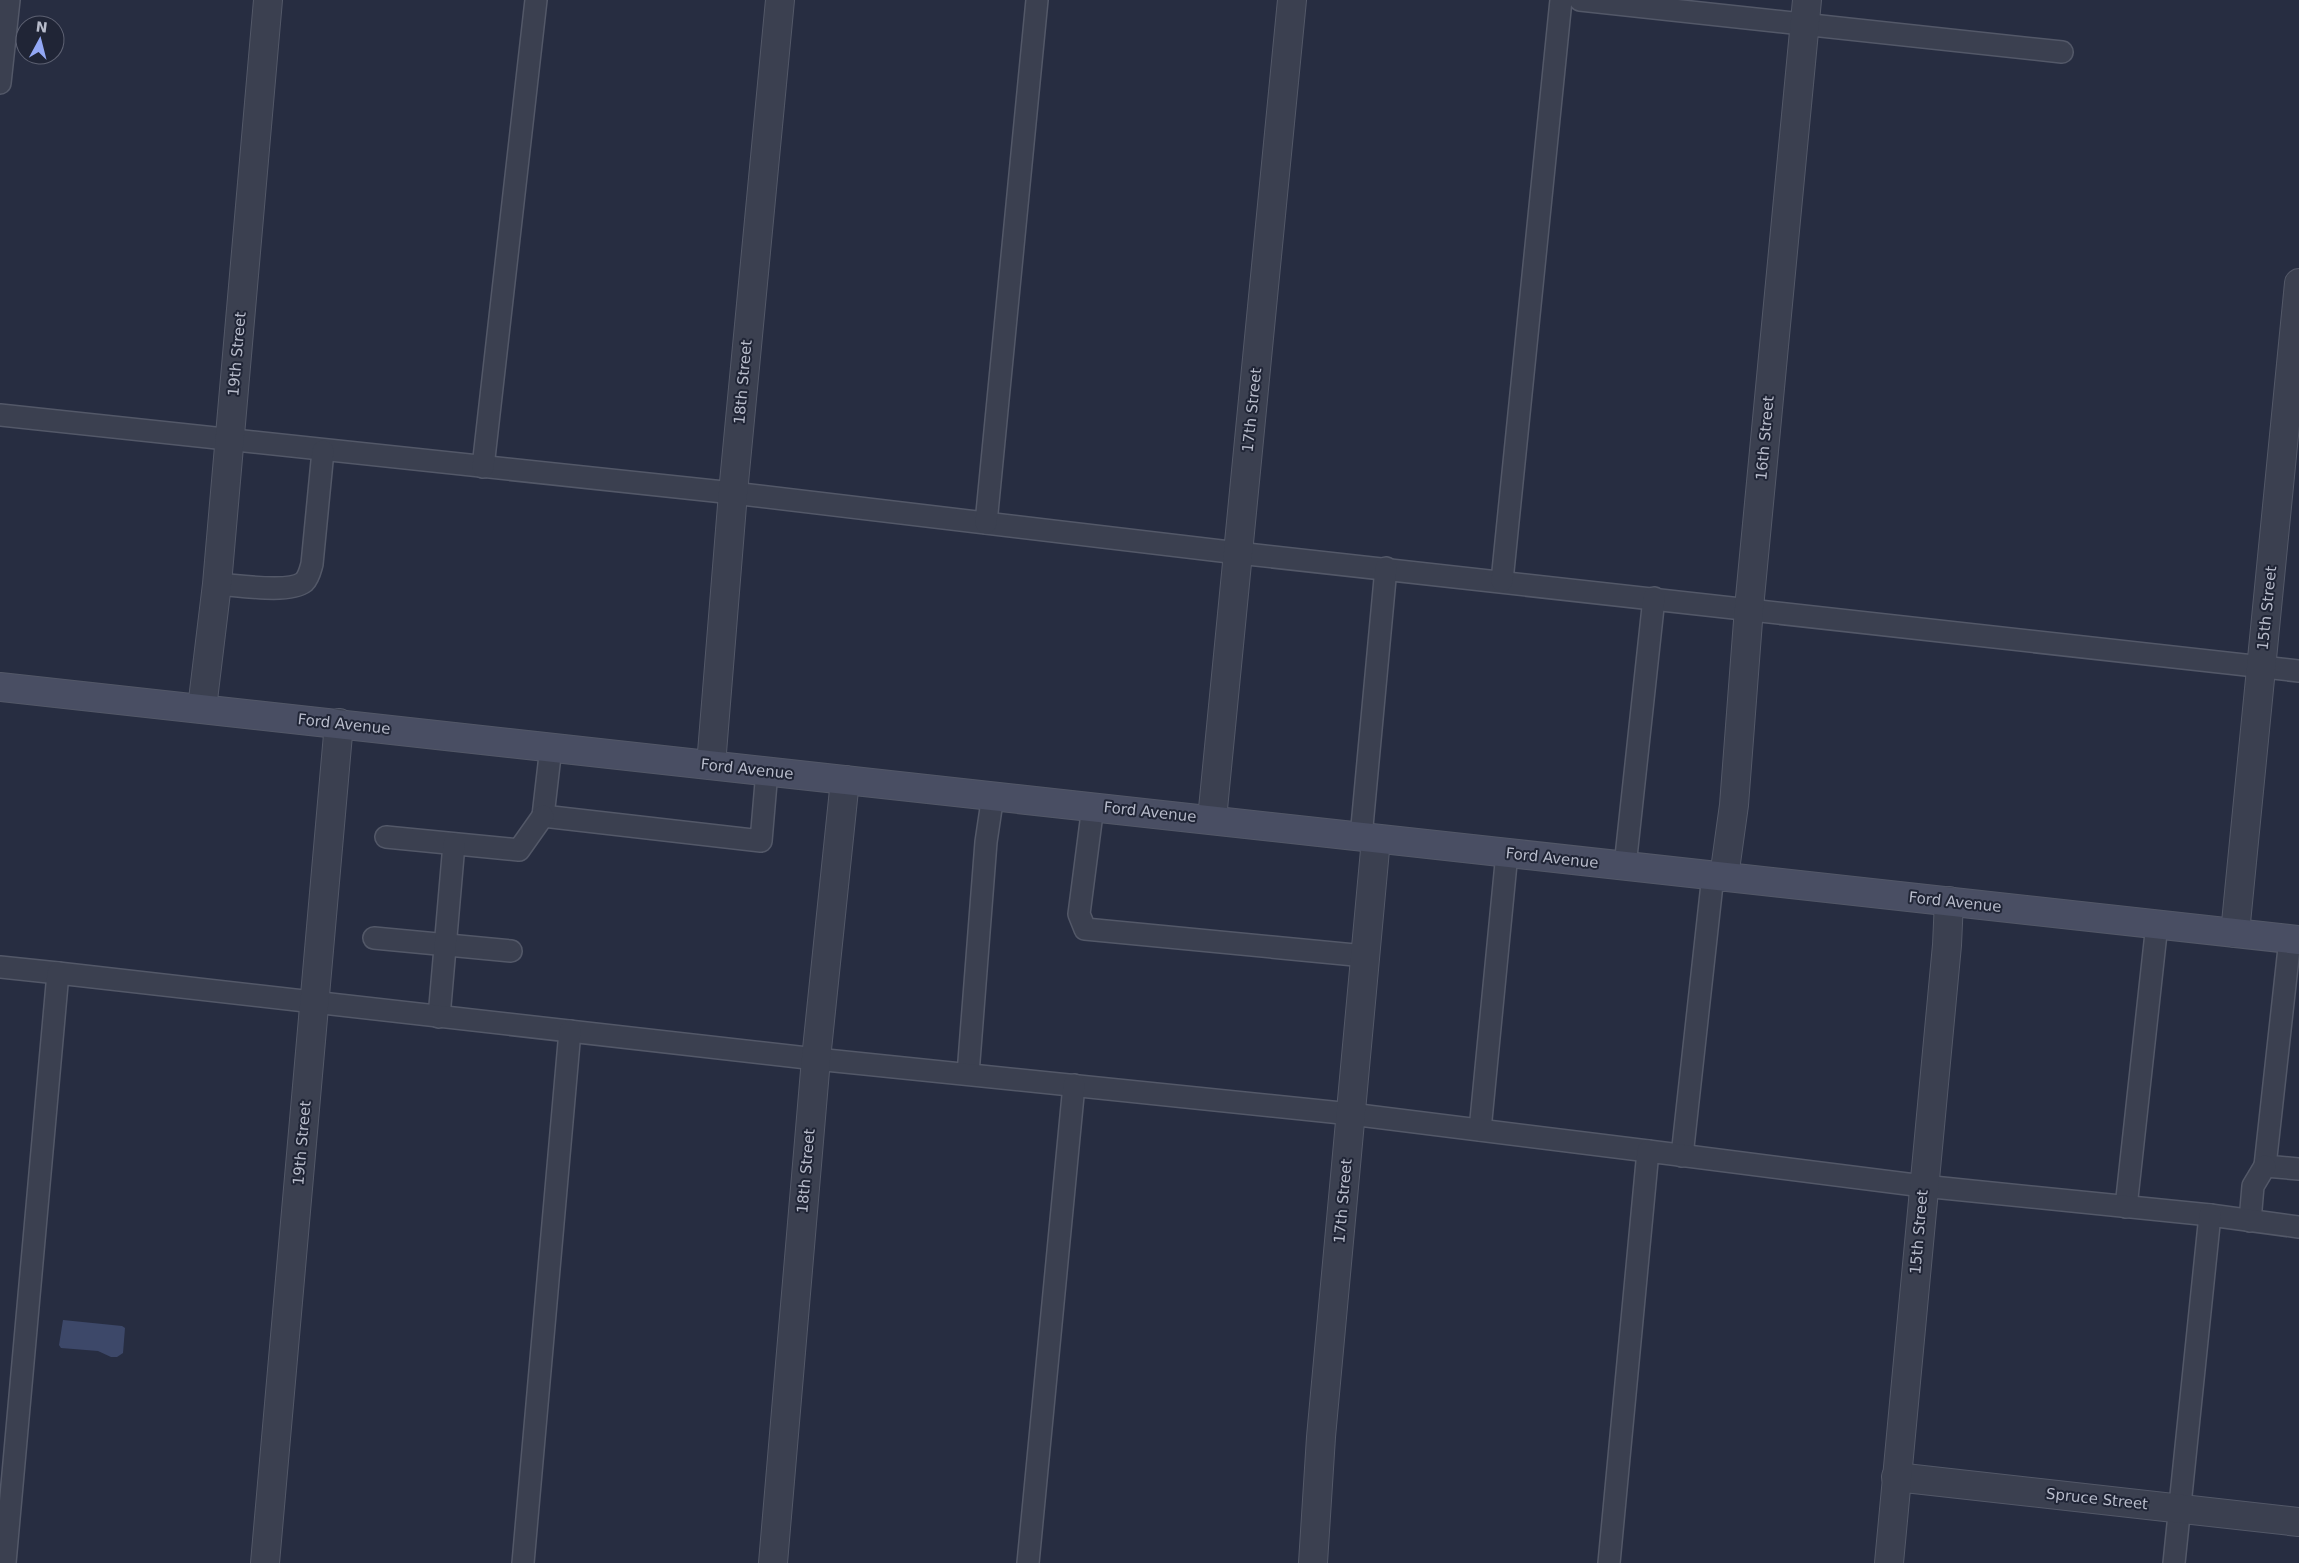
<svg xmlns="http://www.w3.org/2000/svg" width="2299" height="1563" font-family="'DejaVu Sans',sans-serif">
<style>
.water{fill:#3d4869}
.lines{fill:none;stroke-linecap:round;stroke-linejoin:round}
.lane-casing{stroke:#535868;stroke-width:24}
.street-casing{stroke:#535868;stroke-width:30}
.secondary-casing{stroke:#535868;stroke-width:30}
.lane{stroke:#3b4050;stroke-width:21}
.street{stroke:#3b4050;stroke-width:28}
.secondary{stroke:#494e63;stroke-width:28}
.labels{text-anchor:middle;stroke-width:4;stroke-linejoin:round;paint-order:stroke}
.street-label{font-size:15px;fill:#b8bccb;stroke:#202536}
</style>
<rect width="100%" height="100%" fill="#272d41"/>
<polygon class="water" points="63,1320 122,1326 125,1328 123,1353 117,1357 111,1357 98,1351 61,1348 59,1345"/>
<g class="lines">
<g class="lane-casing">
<g id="lane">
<polyline points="1580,0 2062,52"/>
<polyline points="0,83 9,0"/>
<polyline points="0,415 733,493 1238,553 2299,671"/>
<polyline points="483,467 536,0"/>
<polyline points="986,523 1037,0"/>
<polyline points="1502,581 1561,0"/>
<path d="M 217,584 C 237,585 289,594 304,582 C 309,577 310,571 312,564 L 323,451"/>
<polyline points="551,747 543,816 761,841 767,771"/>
<polyline points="1093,806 1079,914 1085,929 1365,956"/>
<polyline points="386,837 519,850 543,816"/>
<polyline points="1361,837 1386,568"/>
<polyline points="1625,866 1654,598"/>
<polyline points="374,938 511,951"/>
<polyline points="2290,939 2265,1166 2299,1169"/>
<polyline points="0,967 58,973"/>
<polyline points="439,1017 454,844"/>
<polyline points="968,1074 986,842 993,795"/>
<polyline points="1480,1130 1507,853"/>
<polyline points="1682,1156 1713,875"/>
<polyline points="2126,1207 2157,924"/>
<polyline points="2250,1221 2253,1186 2265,1166"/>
<polyline points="5,1563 58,973 816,1059 1351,1114 1648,1151"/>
<polyline points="523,1563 570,1031"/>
<polyline points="1028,1563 1074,1085"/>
<polyline points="1609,1563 1648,1151 1923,1186 2210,1215 2299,1227"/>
<polyline points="2174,1563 2210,1215"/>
</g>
</g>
<g class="street-casing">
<g id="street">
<polyline points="202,708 217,584 268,0"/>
<polyline points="711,765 733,493 780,0"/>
<polyline points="1212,819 1292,0"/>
<polyline points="1724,877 1734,805 1749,608 1807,0"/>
<polyline points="2235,933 2299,283"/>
<polyline points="1896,1477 2299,1522"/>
<polyline points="265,1563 339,723"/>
<polyline points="773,1563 816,1059 845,780"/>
<polyline points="1313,1563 1321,1437 1376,839"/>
<polyline points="1889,1563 1947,945 1949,901"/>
</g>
</g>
<g class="secondary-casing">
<polyline id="secondary" points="0,687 2299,940"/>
</g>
<use href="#lane" class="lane"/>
<use href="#street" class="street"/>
<use href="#secondary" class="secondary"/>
</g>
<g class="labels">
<g class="street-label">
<text transform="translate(237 354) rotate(-85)" y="5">19th Street</text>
<text transform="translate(743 382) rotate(-85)" y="5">18th Street</text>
<text transform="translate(1252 410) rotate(-84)" y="5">17th Street</text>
<text transform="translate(1765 438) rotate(-85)" y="5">16th Street</text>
<text transform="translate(2267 608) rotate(-84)" y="5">15th Street</text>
<text transform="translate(344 724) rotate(6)" y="5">Ford Avenue</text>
<text transform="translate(747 769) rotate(6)" y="5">Ford Avenue</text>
<text transform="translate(1150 812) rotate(6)" y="5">Ford Avenue</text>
<text transform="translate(1552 858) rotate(6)" y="5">Ford Avenue</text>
<text transform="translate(1955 902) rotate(6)" y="5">Ford Avenue</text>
<text transform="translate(302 1143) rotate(-85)" y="5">19th Street</text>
<text transform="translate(806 1171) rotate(-85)" y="5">18th Street</text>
<text transform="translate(1343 1201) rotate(-85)" y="5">17th Street</text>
<text transform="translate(1919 1232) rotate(-85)" y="5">15th Street</text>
<text transform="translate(2097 1499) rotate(6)" y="5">Spruce Street</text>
</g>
</g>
<g transform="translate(40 40) rotate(7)"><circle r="24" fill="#202536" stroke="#5d6172"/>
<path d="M0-4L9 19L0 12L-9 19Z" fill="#93a8f5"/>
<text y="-8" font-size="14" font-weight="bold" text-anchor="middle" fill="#b8bccb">N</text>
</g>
</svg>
